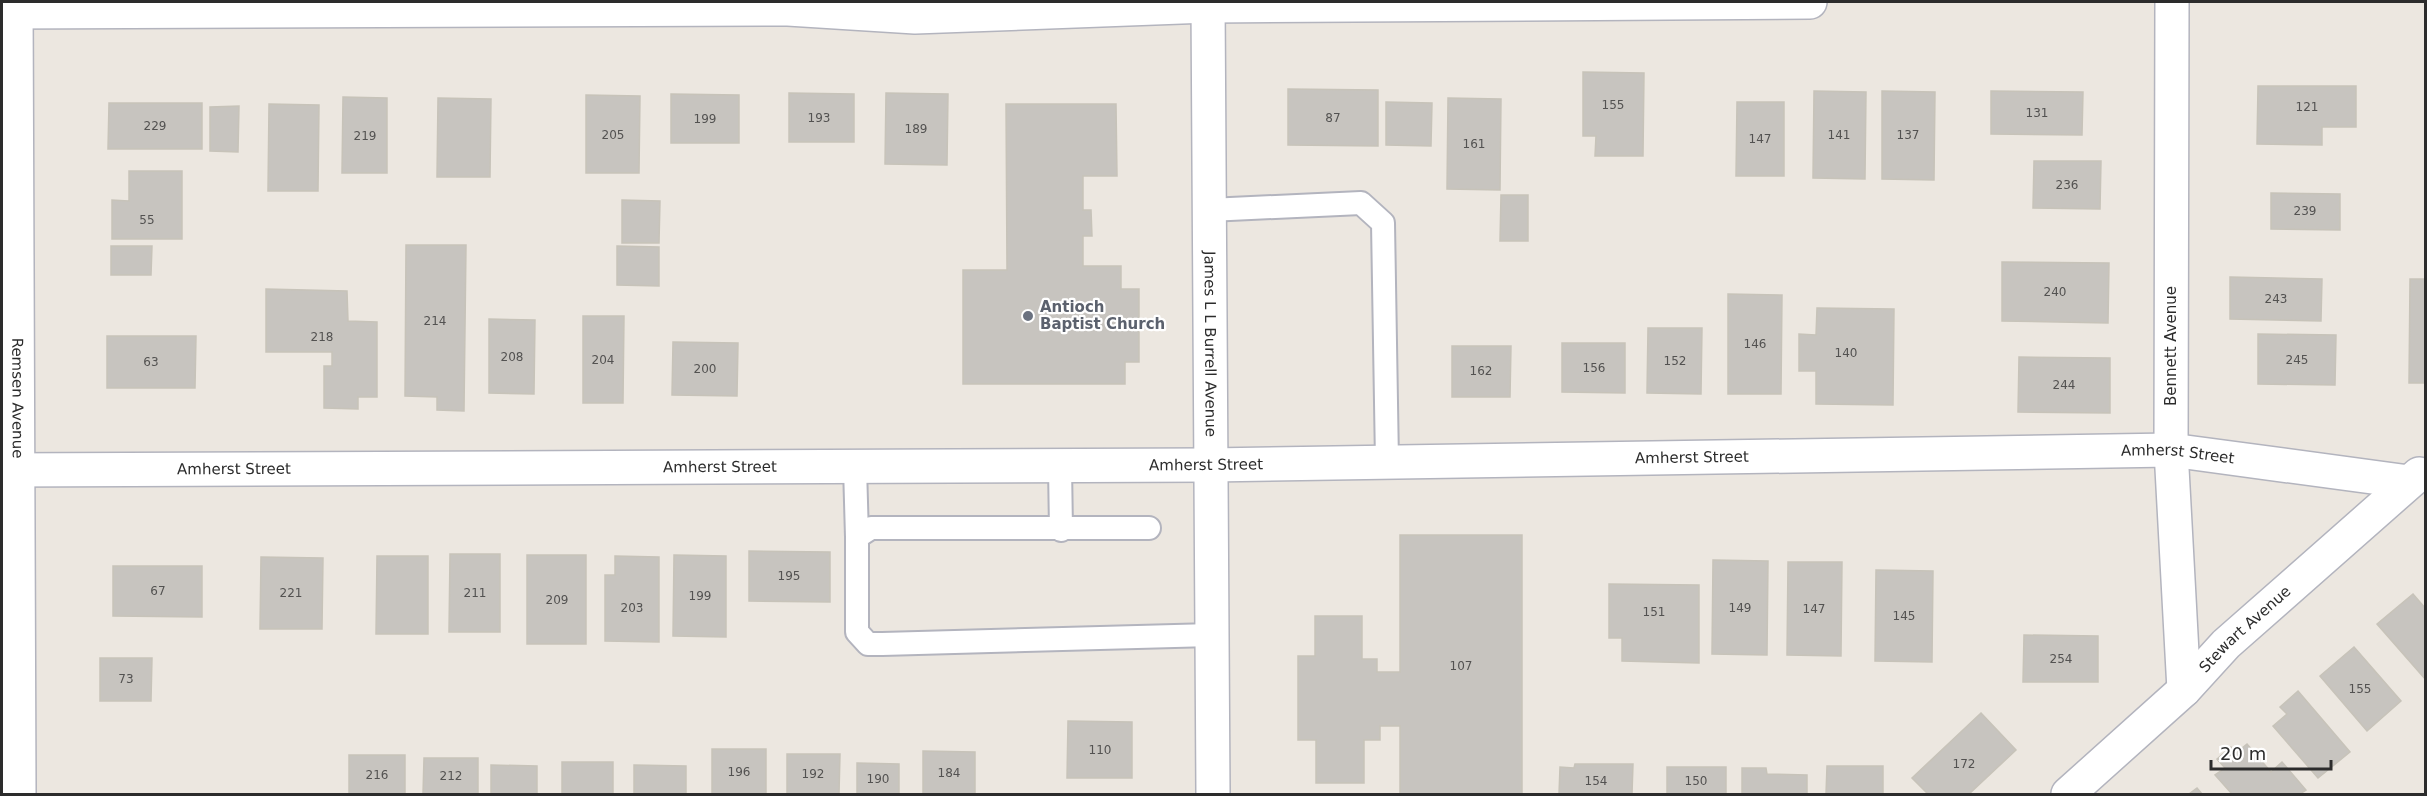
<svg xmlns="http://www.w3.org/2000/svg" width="2427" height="796" font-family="'DejaVu Sans',sans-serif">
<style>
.building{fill:#c7c4bf;stroke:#c7c3b9;stroke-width:1.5}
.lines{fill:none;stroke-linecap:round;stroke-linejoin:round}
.service-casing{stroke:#b3b4be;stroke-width:26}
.minor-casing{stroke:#b3b4be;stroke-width:36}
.service{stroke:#fff;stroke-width:22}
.minor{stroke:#fff;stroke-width:33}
.worship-dot{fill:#6b7280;stroke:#fff;stroke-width:2}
.labels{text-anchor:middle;stroke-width:4.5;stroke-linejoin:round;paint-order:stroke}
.number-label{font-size:12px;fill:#535251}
.worship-label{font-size:15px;font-weight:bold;fill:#5b616d;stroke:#fff;text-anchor:start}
.street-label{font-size:15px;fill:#2c2c2c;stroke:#fff}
</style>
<rect width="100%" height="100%" fill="#ece7e0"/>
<g class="building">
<polygon points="1583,72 1644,73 1643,156 1595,156 1596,136 1583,136"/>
<polygon points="2258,86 2356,86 2356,127 2322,127 2322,145 2257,144"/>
<polygon points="1288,89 1378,90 1378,146 1288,145"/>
<polygon points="1814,91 1866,92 1865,179 1813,178"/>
<polygon points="1882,91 1935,92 1934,180 1882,179"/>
<polygon points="1991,91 2083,92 2082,135 1991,134"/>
<polygon points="789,93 854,94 854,142 789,142"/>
<polygon points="886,93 948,94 947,165 885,164"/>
<polygon points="671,94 739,95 739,143 671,143"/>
<polygon points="586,95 640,96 639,173 586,173"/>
<polygon points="343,97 387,98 387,173 342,173"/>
<polygon points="438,98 491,99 490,177 437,177"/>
<polygon points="1448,98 1501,99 1500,190 1447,189"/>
<polygon points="1386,102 1432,103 1431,146 1386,145"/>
<polygon points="1737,102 1784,102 1784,176 1736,176"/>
<polygon points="109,103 202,103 202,149 108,149"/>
<polygon points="269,104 319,105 318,191 268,191"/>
<polygon points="1006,104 1116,104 1117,176 1083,176 1083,210 1091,210 1092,236 1083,236 1083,266 1121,266 1121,289 1139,289 1139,362 1125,362 1125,384 963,384 963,270 1007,270"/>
<polygon points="239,106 238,152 210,151 210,107"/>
<polygon points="2034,161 2101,161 2100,209 2033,208"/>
<polygon points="129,171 182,171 182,239 112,239 112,200 129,201"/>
<polygon points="2271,193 2340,194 2340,230 2271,229"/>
<polygon points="1501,195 1528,195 1528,241 1500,241"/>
<polygon points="622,200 660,201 659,243 622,243"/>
<polygon points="406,245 466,245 464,411 437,410 437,397 405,396"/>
<polygon points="111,246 152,246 151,275 111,275"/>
<polygon points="617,246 659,247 659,286 617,285"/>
<polygon points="2002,262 2109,263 2108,323 2002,321"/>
<polygon points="2230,277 2322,279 2321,321 2230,319"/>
<polygon points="2410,279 2426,279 2426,383 2409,383"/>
<polygon points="266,289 347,291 348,321 377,322 377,397 358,397 358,409 324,408 324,366 332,366 332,352 266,352"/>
<polygon points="1728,294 1782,295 1781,394 1728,394"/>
<polygon points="1817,308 1894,309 1893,405 1816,404 1816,371 1799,371 1799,334 1816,335"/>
<polygon points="583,316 624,316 623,403 583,403"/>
<polygon points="489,319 535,320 534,394 489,393"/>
<polygon points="1648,328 1702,328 1701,394 1647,393"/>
<polygon points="2258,334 2336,335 2335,385 2258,384"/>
<polygon points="107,336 196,336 195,388 107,388"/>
<polygon points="673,342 738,343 737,396 672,395"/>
<polygon points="1562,343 1625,343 1625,393 1562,392"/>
<polygon points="1452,346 1511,346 1510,397 1452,397"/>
<polygon points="2019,357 2110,358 2110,413 2018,412"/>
<polygon points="1400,535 1522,535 1522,794 1400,794 1400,726 1380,726 1380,740 1364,740 1364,783 1316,783 1316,740 1298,740 1298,656 1315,656 1315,616 1362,616 1362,659 1377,659 1377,672 1400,672"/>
<polygon points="749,551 830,552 830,602 749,601"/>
<polygon points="450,554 500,554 500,632 449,632"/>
<rect x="527" y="555" width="59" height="89"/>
<polygon points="674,555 726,556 726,637 673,636"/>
<polygon points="377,556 428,556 428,634 376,634"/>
<polygon points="615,556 659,557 659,642 605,641 605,575 615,575"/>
<polygon points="261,557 323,558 322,629 260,629"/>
<polygon points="1713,560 1768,561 1767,655 1712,654"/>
<polygon points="1788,562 1842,562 1841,656 1787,655"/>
<polygon points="113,566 202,566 202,617 113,616"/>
<polygon points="1876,570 1933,571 1932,662 1875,661"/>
<polygon points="1609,584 1699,585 1699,663 1622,661 1622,638 1609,638"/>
<polygon points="2413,594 2426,609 2426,680 2377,624"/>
<polygon points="2024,635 2098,636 2098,682 2023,682"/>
<polygon points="2354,647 2401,701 2367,731 2320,676"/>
<polygon points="100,658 152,658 151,701 100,701"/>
<polygon points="2298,691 2350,752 2318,778 2273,726 2287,714 2280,707"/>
<polygon points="1981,713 2016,750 1969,794 1928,794 1912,778"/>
<polygon points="1068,721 1132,722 1132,778 1067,778"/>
<polygon points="2247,744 2271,772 2282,762 2306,790 2300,794 2232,794 2215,775 2225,768 2217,759 2231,747 2236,753"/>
<rect x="712" y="749" width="54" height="45"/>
<polygon points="923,751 975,752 975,794 923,794"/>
<polygon points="787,754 840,754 839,794 787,794"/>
<rect x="349" y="755" width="56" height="39"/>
<polygon points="424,758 478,758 478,794 423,794"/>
<rect x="562" y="762" width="51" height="32"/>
<polygon points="857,763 899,764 899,794 857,794"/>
<polygon points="1575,764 1633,764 1632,794 1559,794 1560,767 1574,768"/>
<polygon points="491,765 537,766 537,794 491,794"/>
<polygon points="634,765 686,766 686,794 634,794"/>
<polygon points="1827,766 1883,766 1883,794 1826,794"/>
<rect x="1667" y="767" width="59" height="27"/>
<polygon points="1742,768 1766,768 1767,774 1807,775 1807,794 1742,794"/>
<polygon points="2197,788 2202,794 2189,794"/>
</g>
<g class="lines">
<g class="service-casing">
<g id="service">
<polyline points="1209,210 1361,203 1383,223 1387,462"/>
<polyline points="1060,466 1061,530"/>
<polyline points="855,467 857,537"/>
<polyline points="1149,528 871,528 857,537 857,632 868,644 882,644 1212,635"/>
</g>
</g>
<g class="minor-casing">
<g id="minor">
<path id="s1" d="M 16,2 L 19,794"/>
<path id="s2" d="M 1208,2 L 1213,794"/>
<polyline points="2172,2 2171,450 2184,690"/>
<polyline points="2,12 788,9 915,17 1208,6 1810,2"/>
<path id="s3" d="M 2,470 L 1210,465 L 2171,450 L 2409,482"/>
<path id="s4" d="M 2068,794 L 2184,690 L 2226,644 L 2419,474"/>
</g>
</g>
<use href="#service" class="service"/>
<use href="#minor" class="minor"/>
</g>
<circle class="worship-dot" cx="1028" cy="316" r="6"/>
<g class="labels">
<g class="number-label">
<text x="1613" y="109">155</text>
<text x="2307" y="111">121</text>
<text x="2037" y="117">131</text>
<text x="819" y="122">193</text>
<text x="1333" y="122">87</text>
<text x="705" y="123">199</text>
<text x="155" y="130">229</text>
<text x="916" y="133">189</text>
<text x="613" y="139">205</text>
<text x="1839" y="139">141</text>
<text x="1908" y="139">137</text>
<text x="365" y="140">219</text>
<text x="1760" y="143">147</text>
<text x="1474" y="148">161</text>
<text x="2067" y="189">236</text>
<text x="2305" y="215">239</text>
<text x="147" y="224">55</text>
<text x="2055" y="296">240</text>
<text x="2276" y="303">243</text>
<text x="435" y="325">214</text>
<text x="322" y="341">218</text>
<text x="1755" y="348">146</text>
<text x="1846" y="357">140</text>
<text x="512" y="361">208</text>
<text x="603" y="364">204</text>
<text x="2297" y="364">245</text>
<text x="1675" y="365">152</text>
<text x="151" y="366">63</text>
<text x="1594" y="372">156</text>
<text x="705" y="373">200</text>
<text x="1481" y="375">162</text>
<text x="2064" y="389">244</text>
<text x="789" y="580">195</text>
<text x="158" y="595">67</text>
<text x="291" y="597">221</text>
<text x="475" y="597">211</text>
<text x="700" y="600">199</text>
<text x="557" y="604">209</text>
<text x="632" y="612">203</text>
<text x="1740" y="612">149</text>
<text x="1814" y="613">147</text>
<text x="1654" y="616">151</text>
<text x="1904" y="620">145</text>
<text x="2061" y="663">254</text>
<text x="1461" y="670">107</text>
<text x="126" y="683">73</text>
<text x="2360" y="693">155</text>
<text x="1100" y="754">110</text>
<text x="1964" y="768">172</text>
<text x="739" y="776">196</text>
<text x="949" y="777">184</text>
<text x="813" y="778">192</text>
<text x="377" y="779">216</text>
<text x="451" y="780">212</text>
<text x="878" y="783">190</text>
<text x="1596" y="785">154</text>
<text x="1696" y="785">150</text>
</g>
<g class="worship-label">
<text x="1040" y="312">Antioch<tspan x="1040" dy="17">Baptist Church</tspan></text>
</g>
<g class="street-label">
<text dy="5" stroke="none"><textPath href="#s2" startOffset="342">James L L Burrell Avenue</textPath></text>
<text transform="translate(2171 346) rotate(-90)" y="5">Bennett Avenue</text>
<text dy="5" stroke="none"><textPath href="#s1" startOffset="396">Remsen Avenue</textPath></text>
<text dy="5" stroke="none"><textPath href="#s3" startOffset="2176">Amherst Street</textPath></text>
<text dy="5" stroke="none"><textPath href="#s3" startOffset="1690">Amherst Street</textPath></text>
<text dy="5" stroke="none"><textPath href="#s3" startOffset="1204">Amherst Street</textPath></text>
<text dy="5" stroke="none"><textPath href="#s3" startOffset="718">Amherst Street</textPath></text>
<text dy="5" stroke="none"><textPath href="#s3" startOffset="232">Amherst Street</textPath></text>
<text dy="5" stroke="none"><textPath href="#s4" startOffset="242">Stewart Avenue</textPath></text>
</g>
</g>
<rect width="2427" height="796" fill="none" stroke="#2c2c2c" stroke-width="6"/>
<path d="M2211 760v9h120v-9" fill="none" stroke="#2c2c2c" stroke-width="3"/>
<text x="2220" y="760" font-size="18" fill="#2c2c2c" stroke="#ffffff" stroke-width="4.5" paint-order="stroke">20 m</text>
</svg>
